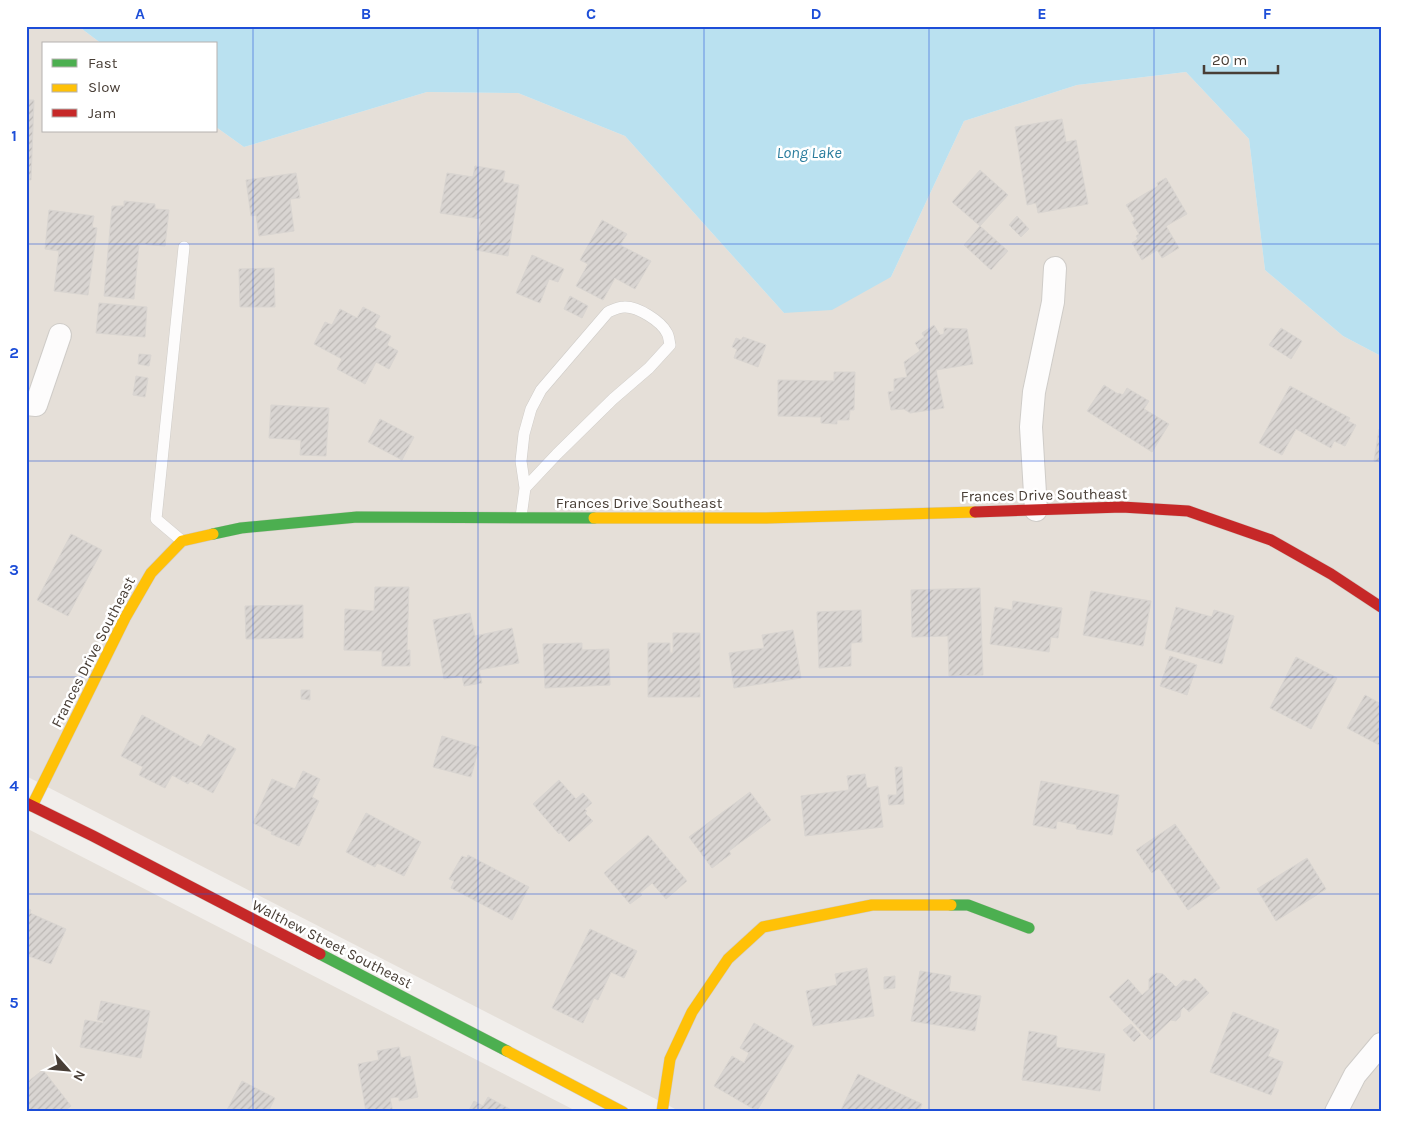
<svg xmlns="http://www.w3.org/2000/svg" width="1407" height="1138" font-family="Karla,sans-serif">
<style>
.residential{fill:#e5dfd8}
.water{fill:#bae1f0}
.building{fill:url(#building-hatch);stroke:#d9d5d1}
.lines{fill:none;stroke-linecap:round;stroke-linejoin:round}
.lane-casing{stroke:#cfccc8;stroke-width:12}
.street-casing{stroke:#cfccc8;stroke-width:24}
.fast-casing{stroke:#d1cac2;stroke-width:12}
.slow-casing{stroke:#d1cac2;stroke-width:12}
.jam-casing{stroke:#d1cac2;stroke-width:12}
.lane{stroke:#fdfcfc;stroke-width:11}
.street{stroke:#fdfcfc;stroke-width:22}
.fast{stroke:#4caf50;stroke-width:11}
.slow{stroke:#ffc107;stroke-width:11}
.jam{stroke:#c62828;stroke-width:11}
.grid{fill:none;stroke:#1d4ed8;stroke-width:1;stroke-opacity:0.55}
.labels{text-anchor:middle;stroke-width:5;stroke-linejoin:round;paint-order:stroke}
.street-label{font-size:15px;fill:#483e36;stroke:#fff}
.water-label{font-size:16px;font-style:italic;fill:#297c9d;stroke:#fff}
.neatline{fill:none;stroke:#1d4ed8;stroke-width:2}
.grid-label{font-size:16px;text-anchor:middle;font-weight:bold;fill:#1d4ed8}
</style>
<defs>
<pattern id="building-hatch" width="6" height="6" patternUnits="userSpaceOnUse" patternTransform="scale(1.25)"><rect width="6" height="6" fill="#d9d5d2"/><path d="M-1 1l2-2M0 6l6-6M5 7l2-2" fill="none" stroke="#bcb8b5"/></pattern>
</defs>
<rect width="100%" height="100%" fill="#f1eeeb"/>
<g class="residential">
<polygon points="26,26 78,26 102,44 44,44 44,131 216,131 216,127 244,147 427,92 518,93 625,136 784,313 891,277 964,121 1077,85 1186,72 1249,139 1265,270 1343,336 1381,356 1381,1112 681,1112 26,776"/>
<polygon points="26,828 578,1112 26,1112"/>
</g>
<polygon class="water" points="78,26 1381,26 1381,356 1343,336 1265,270 1249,139 1186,72 1077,85 964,121 891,277 832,310 784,313 625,136 518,93 427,92 244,147 216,127 216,44 102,44"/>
<g class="building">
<polygon points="26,100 34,100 31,180 26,179"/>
<polygon points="1062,119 1066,142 1076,140 1088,204 1038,213 1036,203 1027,205 1015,127"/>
<polygon points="475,166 505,171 503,182 519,185 508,256 476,250 481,219 440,213 447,173 473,177"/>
<polygon points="980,170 1008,195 980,226 952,202"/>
<polygon points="296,173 300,198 290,199 294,231 259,236 256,215 251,216 246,180"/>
<polygon points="1166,178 1187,214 1166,226 1179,248 1162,258 1157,250 1142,260 1132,243 1138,239 1136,236 1139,234 1132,222 1135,220 1126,205 1158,186 1157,183"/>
<polygon points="124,201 155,204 155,209 169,210 165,246 139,244 134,299 104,296 112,206 124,206"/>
<polygon points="49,210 94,216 92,227 97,228 88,295 54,291 59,251 45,249"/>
<polygon points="1017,216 1029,229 1021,237 1009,225"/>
<polygon points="602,220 627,234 620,245 651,261 635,289 615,278 603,300 576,286 588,264 580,260"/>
<polygon points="980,226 1008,251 991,270 964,245"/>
<polygon points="532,255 564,269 558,282 549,279 540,303 516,293"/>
<polygon points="274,268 275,307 240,307 239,269"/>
<polygon points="570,296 588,306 582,318 564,309"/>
<polygon points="99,303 147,307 145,337 96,333"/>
<polygon points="363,307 380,316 374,327 391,336 387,345 398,351 389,369 376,362 365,384 337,369 342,359 314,344 325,322 332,325 340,309 357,318"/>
<polygon points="934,325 940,335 944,334 944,328 967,329 973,364 936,370 944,408 910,413 904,409 891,410 888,392 894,391 894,379 907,377 904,362 920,351 915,343 924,337 922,333"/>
<polygon points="1281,328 1302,341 1291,359 1269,345"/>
<polygon points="743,337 766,345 758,367 734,358 737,349 732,347 736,338 741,340"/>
<polygon points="139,354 151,355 149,366 138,364"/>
<polygon points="834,372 855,372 854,410 850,410 849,420 837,420 837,424 821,423 821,417 778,416 778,380 834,381"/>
<polygon points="136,376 148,378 145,397 133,395"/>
<polygon points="1104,385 1118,394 1119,393 1123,395 1127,388 1149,401 1144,409 1169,424 1152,452 1087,411"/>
<polygon points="1290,386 1350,418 1348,421 1356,425 1345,446 1334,441 1331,448 1296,429 1282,455 1259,443"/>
<polygon points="271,405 329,408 326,456 300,455 301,440 269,438"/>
<polygon points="380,419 414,437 402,460 368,442"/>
<polygon points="1379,429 1381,430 1381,462 1374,461"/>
<polygon points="71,534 102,550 68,616 37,600"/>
<polygon points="375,587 409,587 407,650 410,650 410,666 382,666 382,651 344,650 345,609 374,611"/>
<polygon points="980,588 983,675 949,676 948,636 912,637 911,590"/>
<polygon points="1091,591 1151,601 1143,646 1083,635"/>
<polygon points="1013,601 1062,608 1058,638 1051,637 1049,652 990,644 995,607 1012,610"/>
<polygon points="303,605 303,638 246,639 245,606"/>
<polygon points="1176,607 1212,617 1214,610 1234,616 1222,664 1165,649"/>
<polygon points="861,610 862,642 851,643 851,666 819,668 817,612"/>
<polygon points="470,613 475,636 512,628 519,663 479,670 482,683 464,686 462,676 444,679 433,620"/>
<polygon points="793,630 801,678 734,688 729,653 764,648 762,635"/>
<polygon points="673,633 700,633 700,697 648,697 648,643 670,643 670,653 673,653"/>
<polygon points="582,643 582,650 609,649 610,685 545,688 543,644"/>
<polygon points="1170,656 1197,665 1187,695 1160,686"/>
<polygon points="1296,657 1337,678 1311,729 1270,708"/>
<polygon points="301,690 310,690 310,700 301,699"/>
<polygon points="1365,695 1381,704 1381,746 1347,728"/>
<polygon points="142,715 201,747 208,734 236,749 213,793 190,781 188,784 172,775 165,788 139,775 143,767 121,756"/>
<polygon points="442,736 479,747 471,777 433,767"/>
<polygon points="895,767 902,767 904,804 889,805 888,795 897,795"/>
<polygon points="303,771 320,779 312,797 319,801 299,846 271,834 272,832 253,823 272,779 295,789"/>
<polygon points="865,774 867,788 878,786 883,827 805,836 801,796 849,790 847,776"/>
<polygon points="559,780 576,799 583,793 592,803 585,809 587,811 585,813 593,821 569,842 560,832 559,834 533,804"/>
<polygon points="1041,781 1119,795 1112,835 1076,829 1077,825 1057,821 1056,829 1033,825"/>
<polygon points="750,792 771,820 729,851 731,854 712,868 689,837"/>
<polygon points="366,813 421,842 404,876 377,863 375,867 346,852"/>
<polygon points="1175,824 1220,888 1188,910 1159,868 1152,873 1136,850"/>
<polygon points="648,835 687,881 666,899 652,883 640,893 642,895 630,904 604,873"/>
<polygon points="468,855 529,887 512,920 451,888 454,881 449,879 462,856 467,858"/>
<polygon points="1307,858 1326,889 1276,921 1257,889"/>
<polygon points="26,908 31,910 30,913 66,929 51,964 26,955"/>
<polygon points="590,929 637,951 624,978 611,972 598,1000 594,998 583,1023 552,1008"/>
<polygon points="867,968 874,1016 813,1026 806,991 837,985 835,974"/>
<polygon points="920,971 951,976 949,991 981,996 975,1031 911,1021"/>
<polygon points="1156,973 1163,974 1176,987 1183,980 1191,982 1195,978 1209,993 1189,1012 1184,1007 1181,1010 1180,1017 1176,1021 1171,1020 1150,1040 1109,997 1128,979 1142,995 1149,989 1149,979"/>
<polygon points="895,976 895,988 884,989 884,977"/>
<polygon points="101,1001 150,1011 141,1058 80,1047 85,1020 103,1023 103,1021 97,1020"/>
<polygon points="1233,1012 1279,1030 1268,1056 1283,1062 1271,1095 1210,1072"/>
<polygon points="754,1023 794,1046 757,1111 714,1086 732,1056 744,1063 749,1053 740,1048"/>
<polygon points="1131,1024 1141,1035 1134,1042 1123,1030"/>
<polygon points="1029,1031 1057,1036 1056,1047 1105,1054 1100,1091 1022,1080"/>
<polygon points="399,1047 401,1058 410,1056 418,1097 399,1101 399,1097 390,1098 393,1112 366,1112 358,1064 379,1060 377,1051"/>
<polygon points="43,1070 71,1106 63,1112 26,1112 26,1083"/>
<polygon points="858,1074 922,1104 919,1112 844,1112 841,1110"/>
<polygon points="242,1081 275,1098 268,1112 226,1112"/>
<polygon points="488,1097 513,1111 513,1112 468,1112 474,1101 483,1106"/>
</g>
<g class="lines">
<g class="lane-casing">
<g id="lane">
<path d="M 521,517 L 525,488 L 521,461 L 524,434 L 531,409 L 541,390 L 608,312 C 613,310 618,307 624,307 C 637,306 661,321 667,333 C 669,336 669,341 670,345 L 649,368 L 613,399 L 557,454 L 525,488"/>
<polyline points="182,541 156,519 184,247"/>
</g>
</g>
<g class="street-casing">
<g id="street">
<polyline points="26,404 36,405 60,335"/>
<polyline points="1036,510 1031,427 1034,392 1053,302 1055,268"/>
<polyline points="1336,1112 1355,1075 1381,1044"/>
</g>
</g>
<g class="fast-casing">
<g id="fast">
<polyline points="213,534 241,528 357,517 594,518"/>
<polyline points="951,905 968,905 1029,928"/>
<polyline points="320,954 507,1051"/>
</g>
</g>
<g class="slow-casing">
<g id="slow">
<polyline points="594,518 766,518 975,512"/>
<polyline points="32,806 125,618 151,573 182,541 213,534"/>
<polyline points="507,1051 623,1112"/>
<polyline points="662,1112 670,1059 692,1012 728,959 763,927 872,905 951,905"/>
</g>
</g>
<g class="jam-casing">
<g id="jam">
<polyline points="975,512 1122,507 1188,511 1271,540 1331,574 1381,607"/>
<polyline points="26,803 93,836 320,954"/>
</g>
</g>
<use href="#lane" class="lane"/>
<use href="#street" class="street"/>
<use href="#fast" class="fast"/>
<use href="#slow" class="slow"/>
<use href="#jam" class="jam"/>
</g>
<path class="grid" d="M 253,26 L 253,1112M 478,26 L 478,1112M 704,26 L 704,1112M 929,26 L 929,1112M 1154,26 L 1154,1112M 26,244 L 1381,244M 26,461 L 1381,461M 26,677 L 1381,677M 26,894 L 1381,894"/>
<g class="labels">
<g class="street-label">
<text transform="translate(1044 495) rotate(-1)" y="5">Frances Drive Southeast</text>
<text x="639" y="508">Frances Drive Southeast</text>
<text transform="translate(93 652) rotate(-63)" y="5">Frances Drive Southeast</text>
<text transform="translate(332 944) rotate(27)" y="5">Walthew Street Southeast</text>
</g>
<g class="water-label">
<text x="809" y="158">Long Lake</text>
</g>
</g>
<rect width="1407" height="1138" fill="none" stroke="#ffffff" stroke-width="55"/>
<rect x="42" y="42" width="175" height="90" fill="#ffffff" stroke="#b6b2af"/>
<rect x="52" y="59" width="25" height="8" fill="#4caf50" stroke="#b6b2af"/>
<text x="88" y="68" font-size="15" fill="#483e36">Fast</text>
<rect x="52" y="84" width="25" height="8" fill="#ffc107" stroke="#b6b2af"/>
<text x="88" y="92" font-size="15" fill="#483e36">Slow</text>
<rect x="52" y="109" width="25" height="8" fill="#c62828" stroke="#b6b2af"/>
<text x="88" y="118" font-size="15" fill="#483e36">Jam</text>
<g transform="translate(68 1070) rotate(117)" stroke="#ffffff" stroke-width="4" paint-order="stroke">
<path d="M0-4L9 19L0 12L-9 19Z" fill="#483e36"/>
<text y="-8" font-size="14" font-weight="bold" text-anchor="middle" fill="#483e36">N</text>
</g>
<path d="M1204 65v8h74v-8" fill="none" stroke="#483e36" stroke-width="2.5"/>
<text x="1212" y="65" font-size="15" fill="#483e36" stroke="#ffffff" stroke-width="4" paint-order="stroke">20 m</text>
<rect x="28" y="28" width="1352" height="1082" class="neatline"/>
<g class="grid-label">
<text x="140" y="19">A</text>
<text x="366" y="19">B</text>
<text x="591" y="19">C</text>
<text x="816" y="19">D</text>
<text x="1042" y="19">E</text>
<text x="1267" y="19">F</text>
<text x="14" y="141">1</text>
<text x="14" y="358">2</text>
<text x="14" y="575">3</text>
<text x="14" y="791">4</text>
<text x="14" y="1008">5</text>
</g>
</svg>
